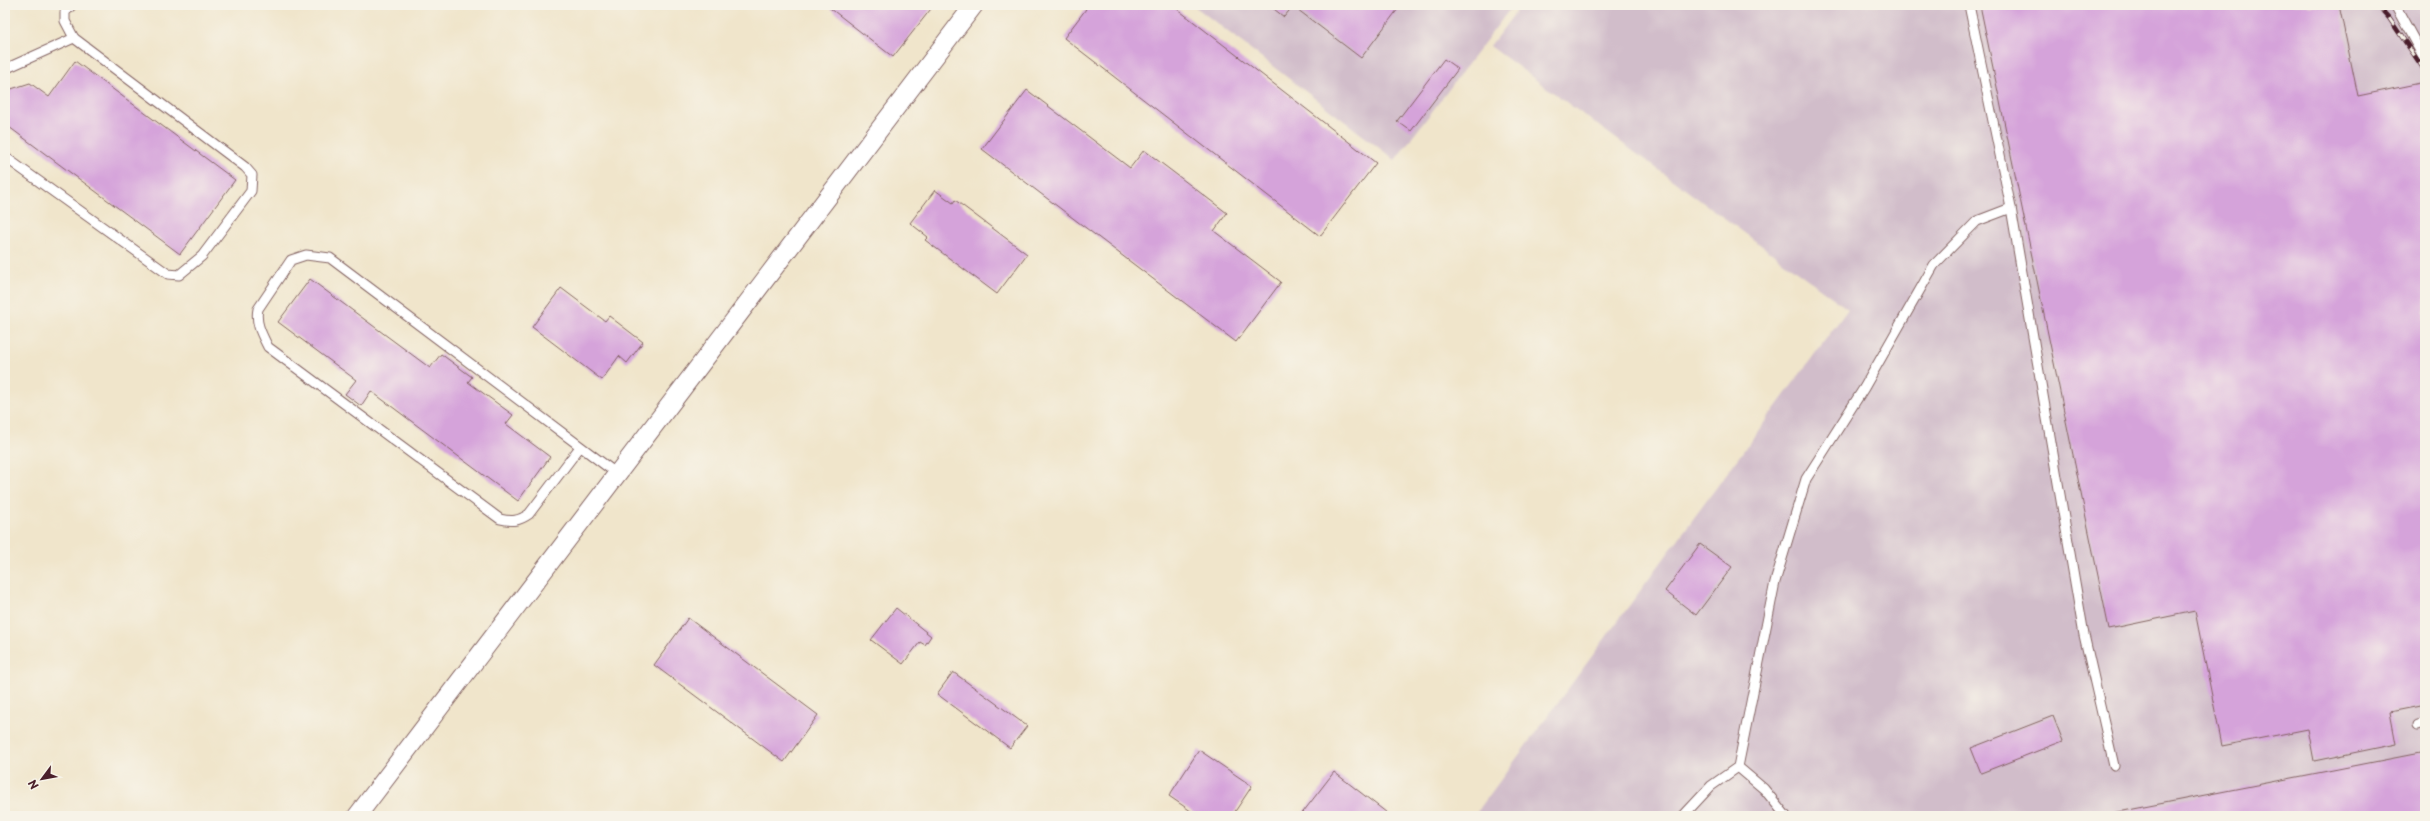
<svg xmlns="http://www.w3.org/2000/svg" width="2430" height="821" font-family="'Playpen Sans',sans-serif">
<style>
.industrial{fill:#d1bdca}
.building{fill:#d5a3da}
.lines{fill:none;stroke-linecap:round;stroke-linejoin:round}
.service-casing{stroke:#846463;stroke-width:11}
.minor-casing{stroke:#846463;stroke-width:20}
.service{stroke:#fff;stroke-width:9}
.minor{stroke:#fff;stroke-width:18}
.rail-casing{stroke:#4a1f2b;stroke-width:4.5}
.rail{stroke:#f7f3e8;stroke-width:3;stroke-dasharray:9;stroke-linecap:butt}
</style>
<rect width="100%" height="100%" fill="#f7f3e8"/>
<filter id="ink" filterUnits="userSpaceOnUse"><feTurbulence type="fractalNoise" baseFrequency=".025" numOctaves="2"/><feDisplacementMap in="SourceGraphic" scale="8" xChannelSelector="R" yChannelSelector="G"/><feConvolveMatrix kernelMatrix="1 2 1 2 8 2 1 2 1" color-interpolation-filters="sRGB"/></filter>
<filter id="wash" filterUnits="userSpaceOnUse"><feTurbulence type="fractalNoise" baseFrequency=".012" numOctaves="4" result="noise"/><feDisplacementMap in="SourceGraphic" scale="16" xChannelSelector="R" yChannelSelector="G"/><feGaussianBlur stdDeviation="0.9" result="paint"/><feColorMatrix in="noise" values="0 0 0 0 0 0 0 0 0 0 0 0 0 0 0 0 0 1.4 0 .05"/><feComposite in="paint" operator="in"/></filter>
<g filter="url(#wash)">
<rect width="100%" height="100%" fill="#f0e5cb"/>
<g class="industrial">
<polygon points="1193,5 1513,5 1395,160"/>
<polygon points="1521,5 2425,5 2425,816 1474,816 1848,309 1490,46"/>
</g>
<g id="blocks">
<g class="building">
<polygon points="826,5 934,5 893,57"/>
<polygon points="1081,5 1172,5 1376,163 1320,236 1064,38 1086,9"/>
<polygon points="1269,5 1401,5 1361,58 1293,6 1284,17"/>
<polygon points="1980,5 2339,5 2358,96 2425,82 2425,705 2390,712 2396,744 2314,761 2308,729 2222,746 2195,611 2109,629"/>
<polygon points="1444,59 1458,69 1411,131 1397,121"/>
<polygon points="75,61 235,180 180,254 5,124 5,91 30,83 49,97"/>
<polygon points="1027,90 1130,168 1144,150 1227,213 1214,231 1281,282 1236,342 982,149"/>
<polygon points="935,190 953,203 955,200 1027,254 997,294 925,240 928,237 910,223"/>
<polygon points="310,279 430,368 441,354 472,377 468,382 513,415 506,424 550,457 518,501 371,391 361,406 345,394 356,380 278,322"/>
<polygon points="561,288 605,321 609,316 643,342 627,363 619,356 602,380 532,327"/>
<polygon points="1700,544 1732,567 1696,615 1665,591"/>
<polygon points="896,608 931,636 925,645 920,642 903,664 871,640"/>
<polygon points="688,618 818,715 784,762 654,665"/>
<polygon points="953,672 1027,726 1010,748 937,694"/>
<polygon points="2053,716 2063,741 1981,773 1971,748"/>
<polygon points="1199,750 1252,786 1232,816 1198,816 1169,796"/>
<polygon points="2425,752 2425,816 2103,816 2103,815"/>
<polygon points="1334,772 1391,816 1300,816"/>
</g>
</g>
</g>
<g filter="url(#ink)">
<use href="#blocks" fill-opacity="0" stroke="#846463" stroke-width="1"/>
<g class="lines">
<g class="service-casing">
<g id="service">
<polyline points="1969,5 2011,208 2084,635 2114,766"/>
<polyline points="2395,5 2425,60"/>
<polyline points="5,69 74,38"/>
<polyline points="5,157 168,274 179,275 202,256 251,191 252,175 245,167 74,38 65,21 65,12 72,5"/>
<path d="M 580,447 L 529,514 C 519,521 512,522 500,519 L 268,347 C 262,335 255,323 258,309 L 291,260 L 306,255 L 330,258 L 617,474"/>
<polyline points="2418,725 2425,723"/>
<polyline points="1738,767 1764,789 1786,816"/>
<polyline points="1683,816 1711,786 1738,767 1775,582 1806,479 1864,388 1934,265 1977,221 2011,208"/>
</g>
</g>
<g class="minor-casing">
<polyline id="minor" points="357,816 974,5"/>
</g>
<use href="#service" class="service"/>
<use href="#minor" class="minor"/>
<g class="rail-casing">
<polyline id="rail" points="2377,5 2389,18 2425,71"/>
</g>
<use href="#rail" class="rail"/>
</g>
</g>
<rect width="2430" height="821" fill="none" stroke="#f7f3e8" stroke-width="20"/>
<g transform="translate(42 779) rotate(238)" stroke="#f7f3e8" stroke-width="3" paint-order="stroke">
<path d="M0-3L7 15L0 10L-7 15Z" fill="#4a1f2b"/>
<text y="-6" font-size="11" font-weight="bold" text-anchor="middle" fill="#4a1f2b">N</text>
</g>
</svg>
